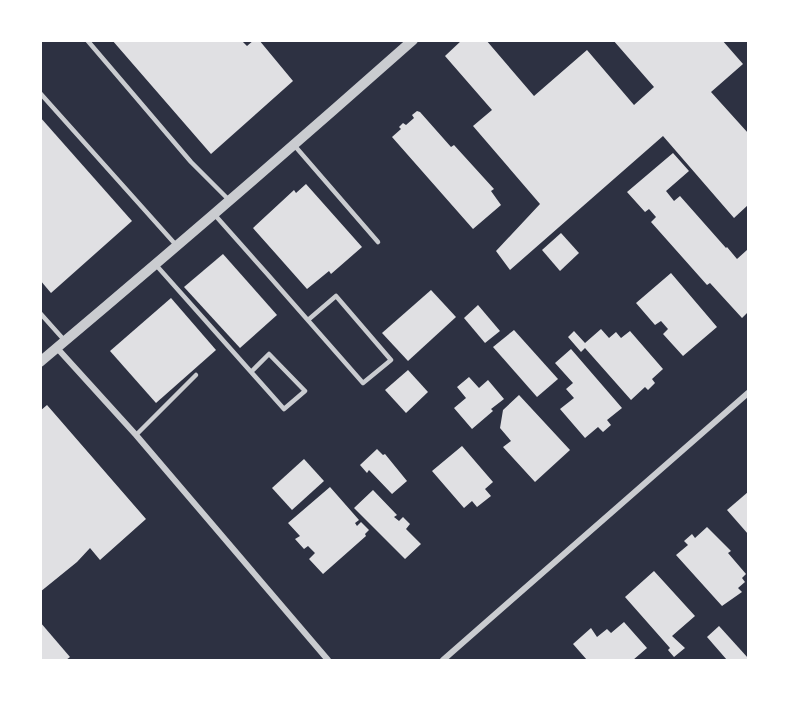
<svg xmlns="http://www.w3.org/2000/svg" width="789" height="701" font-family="Figtree,sans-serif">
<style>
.building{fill:#e0e0e3}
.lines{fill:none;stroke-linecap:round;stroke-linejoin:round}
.service{stroke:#caccd0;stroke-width:4.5}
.minor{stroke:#caccd0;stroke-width:6}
.tertiary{stroke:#caccd0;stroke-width:10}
</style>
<rect width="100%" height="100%" fill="#2d3142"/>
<g class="building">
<polygon points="112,40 241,40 247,46 254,40 259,40 293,81 211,154"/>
<polygon points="462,40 486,40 534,96 587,50 634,105 654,87 613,40 722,40 743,64 711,92 748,133 748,205 734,218 663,136 510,270 496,251 540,204 473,126 492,110 445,56"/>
<polygon points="417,111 420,112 451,147 454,145 494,189 491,191 501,205 473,229 392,137 401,129 399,127 403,123 406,125 414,118 412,115"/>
<polygon points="40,117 132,221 51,293 40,280"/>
<polygon points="673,153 689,171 666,191 674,201 680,196 726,248 727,247 737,259 747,250 748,252 748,312 742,318 710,283 707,285 651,222 656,217 649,209 645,212 627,192"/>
<polygon points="306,184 362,247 331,274 329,271 307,289 253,228 294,190 296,193"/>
<polygon points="561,233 579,253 560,271 542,250"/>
<polygon points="223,254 277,315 240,348 184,287"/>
<polygon points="671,273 717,327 683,356 663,334 668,329 661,321 655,325 636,303"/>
<polygon points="431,290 456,317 408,361 382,333"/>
<polygon points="171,298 216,350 156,403 110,351"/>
<polygon points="478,305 500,331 485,343 464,318"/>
<polygon points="601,329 609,338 616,332 621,338 630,331 663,369 652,379 655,383 648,390 645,387 631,400 585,348 581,352 568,337 574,331 585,343"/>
<polygon points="514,330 558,379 537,397 493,347"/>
<polygon points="571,349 622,408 607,420 611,425 603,432 598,427 585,438 560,409 574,398 566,389 573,383 555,363"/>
<polygon points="408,370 428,392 406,413 385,390"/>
<polygon points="469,377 479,388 488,380 504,399 491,409 493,411 472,429 454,408 466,398 457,387"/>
<polygon points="519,395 570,450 535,482 503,447 511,441 500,428 503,410"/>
<polygon points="47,405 146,519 100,560 90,548 77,562 40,592 40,411"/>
<polygon points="462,446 493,482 485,489 491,496 477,507 472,501 464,508 432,471"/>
<polygon points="377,449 383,455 385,454 407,481 392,494 369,470 367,473 360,465"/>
<polygon points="304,459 324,481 292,510 272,488"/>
<polygon points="330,487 359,520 355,523 357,526 361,522 369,530 365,534 366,536 323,574 309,559 315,553 308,546 304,549 295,539 300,536 288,523"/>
<polygon points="373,490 397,515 394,517 399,521 403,517 410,524 406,529 421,544 405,559 354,508"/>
<polygon points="748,492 748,534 727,510"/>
<polygon points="707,527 731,551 728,553 746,574 742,578 745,582 738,588 742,592 722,606 676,555 688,545 684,541 692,534 695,538"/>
<polygon points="654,571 695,616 672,636 685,648 674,657 668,650 670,648 625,597"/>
<polygon points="40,622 70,657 66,660 40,660"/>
<polygon points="624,622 647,648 633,660 587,660 573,644 591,628 597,637 607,629 611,633"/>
<polygon points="719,626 748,658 748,660 727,660 707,637"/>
</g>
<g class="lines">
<g class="service">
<polyline points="87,40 191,162 228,199"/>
<polyline points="40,93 176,245"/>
<polyline points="294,145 378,242"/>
<path d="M 214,214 C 264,270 314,327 363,383 L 391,360 L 336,296 L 308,320"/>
<polyline points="156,265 284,409 305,391 269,354 251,372"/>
<polyline points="40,313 65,341"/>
<polyline points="136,435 196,375"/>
</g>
<g class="minor">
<polyline points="57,348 136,435 328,660"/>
<polyline points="443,660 748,393"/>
</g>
<path class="tertiary" d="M 40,362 C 166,256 290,149 413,40"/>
</g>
<rect width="789" height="701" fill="none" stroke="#ffffff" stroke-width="84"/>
</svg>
